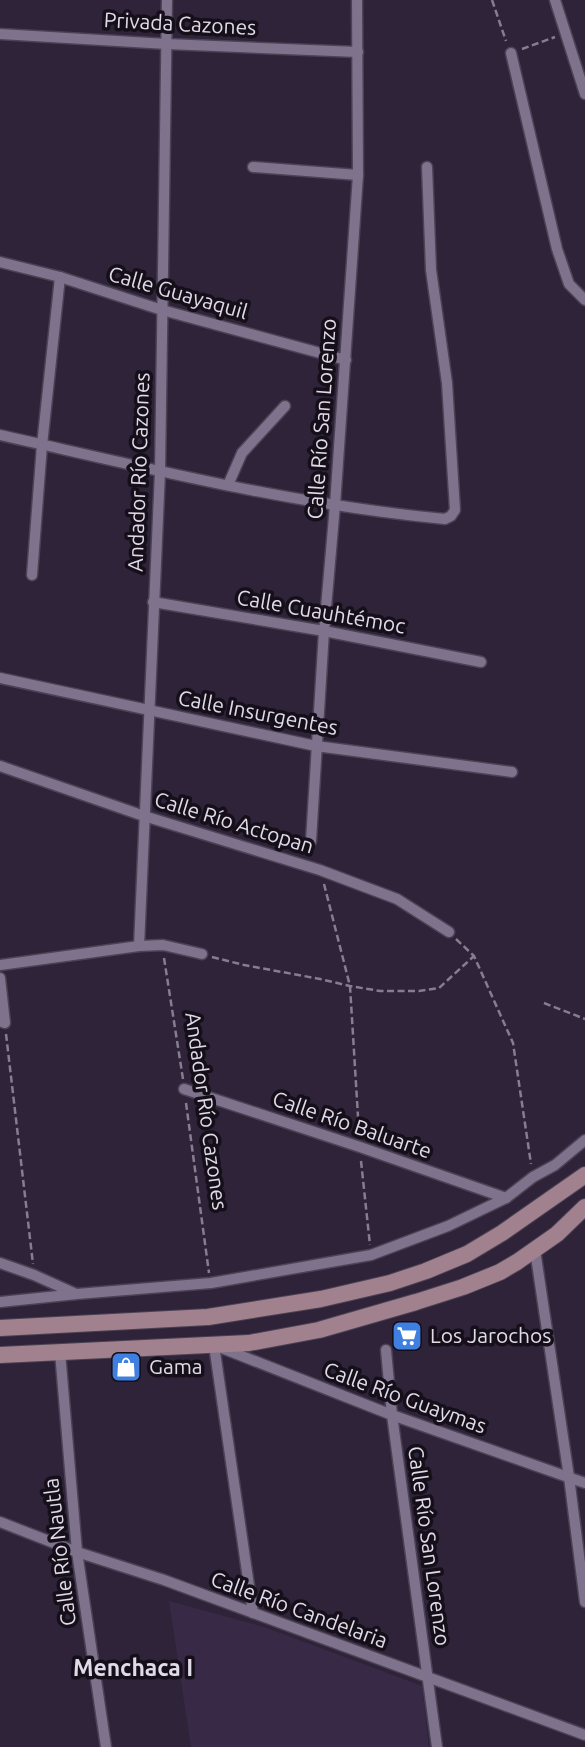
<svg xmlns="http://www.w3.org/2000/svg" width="585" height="1747" font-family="Ubuntu,sans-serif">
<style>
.built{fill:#382a46}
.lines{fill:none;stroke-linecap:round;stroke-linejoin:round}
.minor-casing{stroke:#4b4254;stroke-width:13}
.secondary-casing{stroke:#4b4254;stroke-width:18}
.path{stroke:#867d8f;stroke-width:2.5;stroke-dasharray:7 3.5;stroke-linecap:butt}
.minor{stroke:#7e728c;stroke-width:10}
.secondary{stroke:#a2818e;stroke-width:16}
.labels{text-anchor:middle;stroke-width:7;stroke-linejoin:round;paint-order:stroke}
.street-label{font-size:21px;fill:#e1dae9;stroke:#140f19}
.poi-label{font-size:21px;fill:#e1dae9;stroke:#140f19;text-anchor:start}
.neighbourhood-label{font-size:23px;font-weight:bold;fill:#e1dae9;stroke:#140f19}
</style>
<rect width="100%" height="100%" fill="#2e2339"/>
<polygon class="built" points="169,1601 264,1627 422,1686 429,1747 191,1747"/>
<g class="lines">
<g class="minor-casing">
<g id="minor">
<polyline points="555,0 585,94"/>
<polyline points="0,34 167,44 358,52"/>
<polyline points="511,53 557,249 569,284 585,300"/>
<polyline points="253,167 358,175"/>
<polyline points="0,262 60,277 162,310 346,360"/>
<path d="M 0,435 C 147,468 294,505 445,519 L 451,516 L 455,510 L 447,383 L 431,270 L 427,167"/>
<polyline points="228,485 242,453 285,406"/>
<polyline points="32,575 42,445 60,277"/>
<polyline points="153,602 324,631 481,662"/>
<polyline points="0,678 316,746 512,772"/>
<polyline points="0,766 144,816 320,870 397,899 449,932"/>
<polyline points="311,841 324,631 335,505 358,175 357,0"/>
<polyline points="139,946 160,472 167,0"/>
<polyline points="0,965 139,946 163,945 202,954"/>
<polyline points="0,978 5,1023 0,1021"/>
<polyline points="184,1089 360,1147 506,1198"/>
<polyline points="535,1250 569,1477 585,1602"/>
<polyline points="0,1263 34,1275 74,1293"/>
<polyline points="0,1302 77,1294 211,1283 371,1255 448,1226 506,1198 533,1177 555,1165 585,1140"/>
<polyline points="386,1350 392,1415 437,1747"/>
<polyline points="60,1352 77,1552 106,1747"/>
<polyline points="0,1522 77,1552 164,1580 585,1735"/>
<polyline points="253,1613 214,1345 392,1415 585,1483"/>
</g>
</g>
<g class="secondary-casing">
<g id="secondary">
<polyline points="0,1328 208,1317 321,1299 390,1283 426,1271 467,1254 502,1233 585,1175"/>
<polyline points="0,1355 249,1343 319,1330 416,1302 463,1287 500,1272 517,1262 557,1234 585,1207"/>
</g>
</g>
<g class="path">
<polyline points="492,0 506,41"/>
<polyline points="522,49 555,37"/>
<polyline points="324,884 350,986 359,1133"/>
<polyline points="456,939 474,956 513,1043 531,1164"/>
<polyline points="212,957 244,965 320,979 350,986 380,991 419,991 439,988 474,956"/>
<polyline points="164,958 183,1079"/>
<polyline points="544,1003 585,1019"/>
<polyline points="6,1034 33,1264"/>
<polyline points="186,1103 209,1273"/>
<polyline points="361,1161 370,1245"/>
</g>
<use href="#minor" class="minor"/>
<use href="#secondary" class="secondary"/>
</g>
<defs>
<g id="supermarket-square" transform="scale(1.575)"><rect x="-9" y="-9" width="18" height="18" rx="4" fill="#3f7fe0" stroke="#140f19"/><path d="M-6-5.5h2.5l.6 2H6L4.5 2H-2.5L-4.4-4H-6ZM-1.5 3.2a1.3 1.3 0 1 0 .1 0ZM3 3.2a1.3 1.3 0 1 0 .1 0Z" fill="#fff"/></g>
<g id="shop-square" transform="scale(1.575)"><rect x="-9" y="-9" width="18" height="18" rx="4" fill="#3f7fe0" stroke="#140f19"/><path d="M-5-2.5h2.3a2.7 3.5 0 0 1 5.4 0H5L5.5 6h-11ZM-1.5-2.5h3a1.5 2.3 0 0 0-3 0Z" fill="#fff"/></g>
</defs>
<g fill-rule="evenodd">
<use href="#supermarket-square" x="407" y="1336"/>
<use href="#shop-square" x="126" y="1367"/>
</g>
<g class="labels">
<g class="street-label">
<text transform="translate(180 24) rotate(3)" y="7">Privada Cazones</text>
<text transform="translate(178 293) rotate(16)" y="7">Calle Guayaquil</text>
<text transform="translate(322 419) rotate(-86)" y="7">Calle Río San Lorenzo</text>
<text transform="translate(139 472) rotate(-88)" y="7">Andador Río Cazones</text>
<text transform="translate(321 612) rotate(10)" y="7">Calle Cuauhtémoc</text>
<text transform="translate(258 713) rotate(11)" y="7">Calle Insurgentes</text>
<text transform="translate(234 823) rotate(17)" y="7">Calle Río Actopan</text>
<text transform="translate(206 1111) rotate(82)" y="7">Andador Río Cazones</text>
<text transform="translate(352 1125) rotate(19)" y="7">Calle Río Baluarte</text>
<text transform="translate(405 1398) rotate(20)" y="7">Calle Río Guaymas</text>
<text transform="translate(429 1546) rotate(82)" y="7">Calle Río San Lorenzo</text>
<text transform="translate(60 1552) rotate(-97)" y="7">Calle Río Nautla</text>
<text transform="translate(299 1610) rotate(20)" y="7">Calle Río Candelaria</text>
</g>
<g class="poi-label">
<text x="430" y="1343">Los Jarochos</text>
<text x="149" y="1374">Gama</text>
</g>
<g class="neighbourhood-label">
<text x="133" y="1676">Menchaca I</text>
</g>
</g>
</svg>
